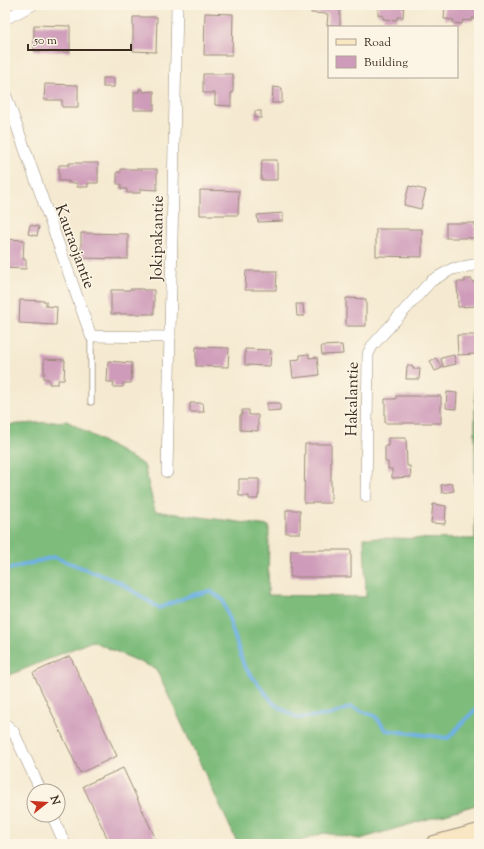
<svg xmlns="http://www.w3.org/2000/svg" width="484" height="849" font-family="'Sorts Mill Goudy',serif">
<style>
.forest{fill:#7ebc7b;stroke:#5c734c}
.lines{fill:none;stroke-linecap:round;stroke-linejoin:round}
.stream{stroke:#6fb1e4;stroke-width:4}
.building{fill:#cf9bba}
.service-casing{stroke:#988a78;stroke-width:7}
.minor-casing{stroke:#988a78;stroke-width:12}
.secondary-casing{stroke:#988a78;stroke-width:18}
.service{stroke:#fff;stroke-width:5.5}
.minor{stroke:#fff;stroke-width:11}
.secondary{stroke:#f9e7c3;stroke-width:16}
.labels{text-anchor:middle;stroke-width:3;stroke-linejoin:round;paint-order:stroke}
.street-label{font-size:16px;fill:#3b2a1e;stroke:#fcf5e5}
</style>
<rect width="100%" height="100%" fill="#fcf5e5"/>
<filter id="ink" filterUnits="userSpaceOnUse"><feTurbulence type="fractalNoise" baseFrequency=".025" numOctaves="2"/><feDisplacementMap in="SourceGraphic" scale="8" xChannelSelector="R" yChannelSelector="G"/><feConvolveMatrix kernelMatrix="1 2 1 2 8 2 1 2 1" color-interpolation-filters="sRGB"/></filter>
<filter id="wash" filterUnits="userSpaceOnUse"><feTurbulence type="fractalNoise" baseFrequency=".012" numOctaves="4" result="noise"/><feDisplacementMap in="SourceGraphic" scale="16" xChannelSelector="R" yChannelSelector="G"/><feGaussianBlur stdDeviation="0.9" result="paint"/><feColorMatrix in="noise" values="0 0 0 0 0 0 0 0 0 0 0 0 0 0 0 0 0 1.4 0 .05"/><feComposite in="paint" operator="in"/></filter>
<g filter="url(#wash)">
<rect width="100%" height="100%" fill="#f5ead1"/>
<polygon class="forest" points="475,385 479,385 479,804 360,839 324,833 292,844 238,844 156,669 92,641 5,677 5,425 67,421 144,465 155,511 269,526 268,595 366,597 364,538 475,539"/>
<g class="lines">
<polyline class="stream" points="5,570 54,557 119,582 159,608 189,596 210,591 223,600 244,666 274,704 297,718 330,715 351,707 375,716 386,730 448,738 479,706"/>
</g>
<g id="blocks">
<g class="building">
<polygon points="311,5 340,5 340,26 327,25 328,14 311,13"/>
<polygon points="378,5 404,5 403,17 397,17 397,20 383,19 384,16 378,15"/>
<polygon points="445,5 479,5 479,19 472,18 472,21 463,20 462,24 453,23 454,20 444,19"/>
<polygon points="205,13 233,14 232,55 204,55"/>
<polygon points="133,17 157,17 156,52 133,51"/>
<polygon points="34,25 70,26 70,52 34,51"/>
<polygon points="203,74 233,74 233,93 231,93 231,106 215,105 215,93 203,93"/>
<rect x="103" y="78" width="11" height="9"/>
<polygon points="45,84 78,85 78,107 62,107 62,100 44,100"/>
<polygon points="273,87 282,88 282,103 272,103"/>
<polygon points="139,89 143,89 143,92 154,91 154,110 134,110 134,92 139,92"/>
<rect x="255" y="111" width="6" height="7"/>
<polygon points="262,160 277,160 277,180 261,180"/>
<polygon points="69,163 98,163 98,183 88,183 88,187 77,187 77,183 68,183 69,181 59,181 59,165 69,165"/>
<polygon points="121,169 157,169 157,190 140,189 140,193 127,193 127,189 121,189 121,184 117,184 117,172 121,172"/>
<polygon points="409,186 426,190 421,209 404,205"/>
<polygon points="200,190 239,191 238,215 200,215"/>
<polygon points="283,213 283,221 258,222 257,215"/>
<rect x="446" y="223" width="29" height="15"/>
<polygon points="30,225 39,227 37,236 28,234"/>
<polygon points="376,229 422,229 422,257 376,256"/>
<polygon points="81,233 128,234 128,259 81,258"/>
<polygon points="5,239 24,240 23,259 26,259 26,269 5,268"/>
<polygon points="246,271 277,271 276,290 245,290"/>
<polygon points="465,279 472,279 472,282 479,282 479,306 458,307 457,282 465,282"/>
<polygon points="130,289 143,289 143,290 154,290 154,314 111,314 111,290 130,290"/>
<polygon points="346,298 366,299 366,326 346,326"/>
<polygon points="20,300 46,301 46,306 57,307 56,325 19,323"/>
<polygon points="296,304 303,304 304,316 297,316"/>
<polygon points="457,335 479,335 479,344 476,344 476,354 458,355"/>
<polygon points="342,345 343,354 322,355 321,346"/>
<polygon points="196,347 229,348 228,367 196,366"/>
<polygon points="245,349 271,350 270,366 245,365"/>
<polygon points="309,354 309,358 317,357 319,375 293,378 291,360 300,359 300,355"/>
<polygon points="454,355 456,364 443,367 441,358"/>
<polygon points="436,358 442,368 435,371 430,361"/>
<polygon points="44,359 65,360 64,380 58,380 58,384 49,384 49,379 44,379"/>
<polygon points="108,361 132,363 131,383 123,383 123,387 113,387 114,382 107,382"/>
<polygon points="407,366 413,366 413,369 420,369 419,379 406,379"/>
<polygon points="447,392 457,393 456,409 446,408"/>
<polygon points="396,396 441,396 441,423 385,423 385,399 396,399"/>
<polygon points="190,403 203,403 204,412 190,412"/>
<polygon points="267,403 280,403 280,410 267,411"/>
<polygon points="242,410 249,410 249,415 258,415 258,431 240,430 240,415 242,415"/>
<polygon points="388,438 406,438 407,466 410,466 411,477 392,478 392,469 388,469 388,462 385,462 385,446 388,446"/>
<polygon points="305,444 331,444 331,503 304,503"/>
<polygon points="239,479 259,479 259,495 258,495 258,499 249,499 249,496 239,496"/>
<polygon points="452,483 454,491 442,493 441,485"/>
<polygon points="433,504 446,506 445,524 431,523"/>
<rect x="286" y="510" width="14" height="23"/>
<polygon points="291,550 351,550 351,577 290,577"/>
<polygon points="70,656 117,756 80,773 33,673"/>
<polygon points="123,768 158,844 110,844 83,786"/>
</g>
</g>
</g>
<g filter="url(#ink)">
<use href="#blocks" fill-opacity="0" stroke="#988a78" stroke-width="1"/>
<g class="lines">
<g class="service-casing">
<polyline id="service" points="91,402 91,336"/>
</g>
<g class="minor-casing">
<g id="minor">
<polyline points="5,19 32,5"/>
<polyline points="5,93 91,336 170,337"/>
<polyline points="167,472 177,5"/>
<polyline points="366,496 368,354 372,346 431,281 452,269 479,264"/>
<polyline points="5,724 13,731 41,791"/>
<polyline points="52,815 65,844"/>
</g>
</g>
<g class="secondary-casing">
<polyline id="secondary" points="434,844 479,832"/>
</g>
<use href="#service" class="service"/>
<use href="#minor" class="minor"/>
<use href="#secondary" class="secondary"/>
</g>
</g>
<g class="labels">
<g class="street-label">
<text transform="translate(156 238) rotate(-89)" y="6">Jokipakantie</text>
<text transform="translate(76 246) rotate(70)" y="6">Kauraojantie</text>
<text transform="translate(351 399) rotate(-89)" y="6">Hakalantie</text>
</g>
</g>
<rect width="484" height="849" fill="none" stroke="#fcf5e5" stroke-width="20"/>
<rect x="328" y="26" width="130" height="52" fill="#fcf5e5" stroke="#afa495"/>
<rect x="336" y="39" width="20" height="6" fill="#f9e7c3" stroke="#afa495"/>
<text x="364" y="46" font-size="12" fill="#3b2a1e">Road</text>
<rect x="336" y="56" width="20" height="12" fill="#cf9bba" stroke="#afa495"/>
<text x="364" y="66" font-size="12" fill="#3b2a1e">Building</text>
<g transform="translate(46 803) rotate(73)"><circle r="19" fill="#fcf5e5" stroke="#afa495"/>
<path d="M0-3L7 15L0 10L-7 15Z" fill="#c8321e"/>
<text y="-6" font-size="11" font-weight="bold" text-anchor="middle" fill="#3b2a1e">N</text>
</g>
<path d="M28 44v6h103v-6" fill="none" stroke="#3b2a1e" stroke-width="2"/>
<text x="34" y="44" font-size="12" fill="#3b2a1e" stroke="#fcf5e5" stroke-width="3" paint-order="stroke">50 m</text>
</svg>
